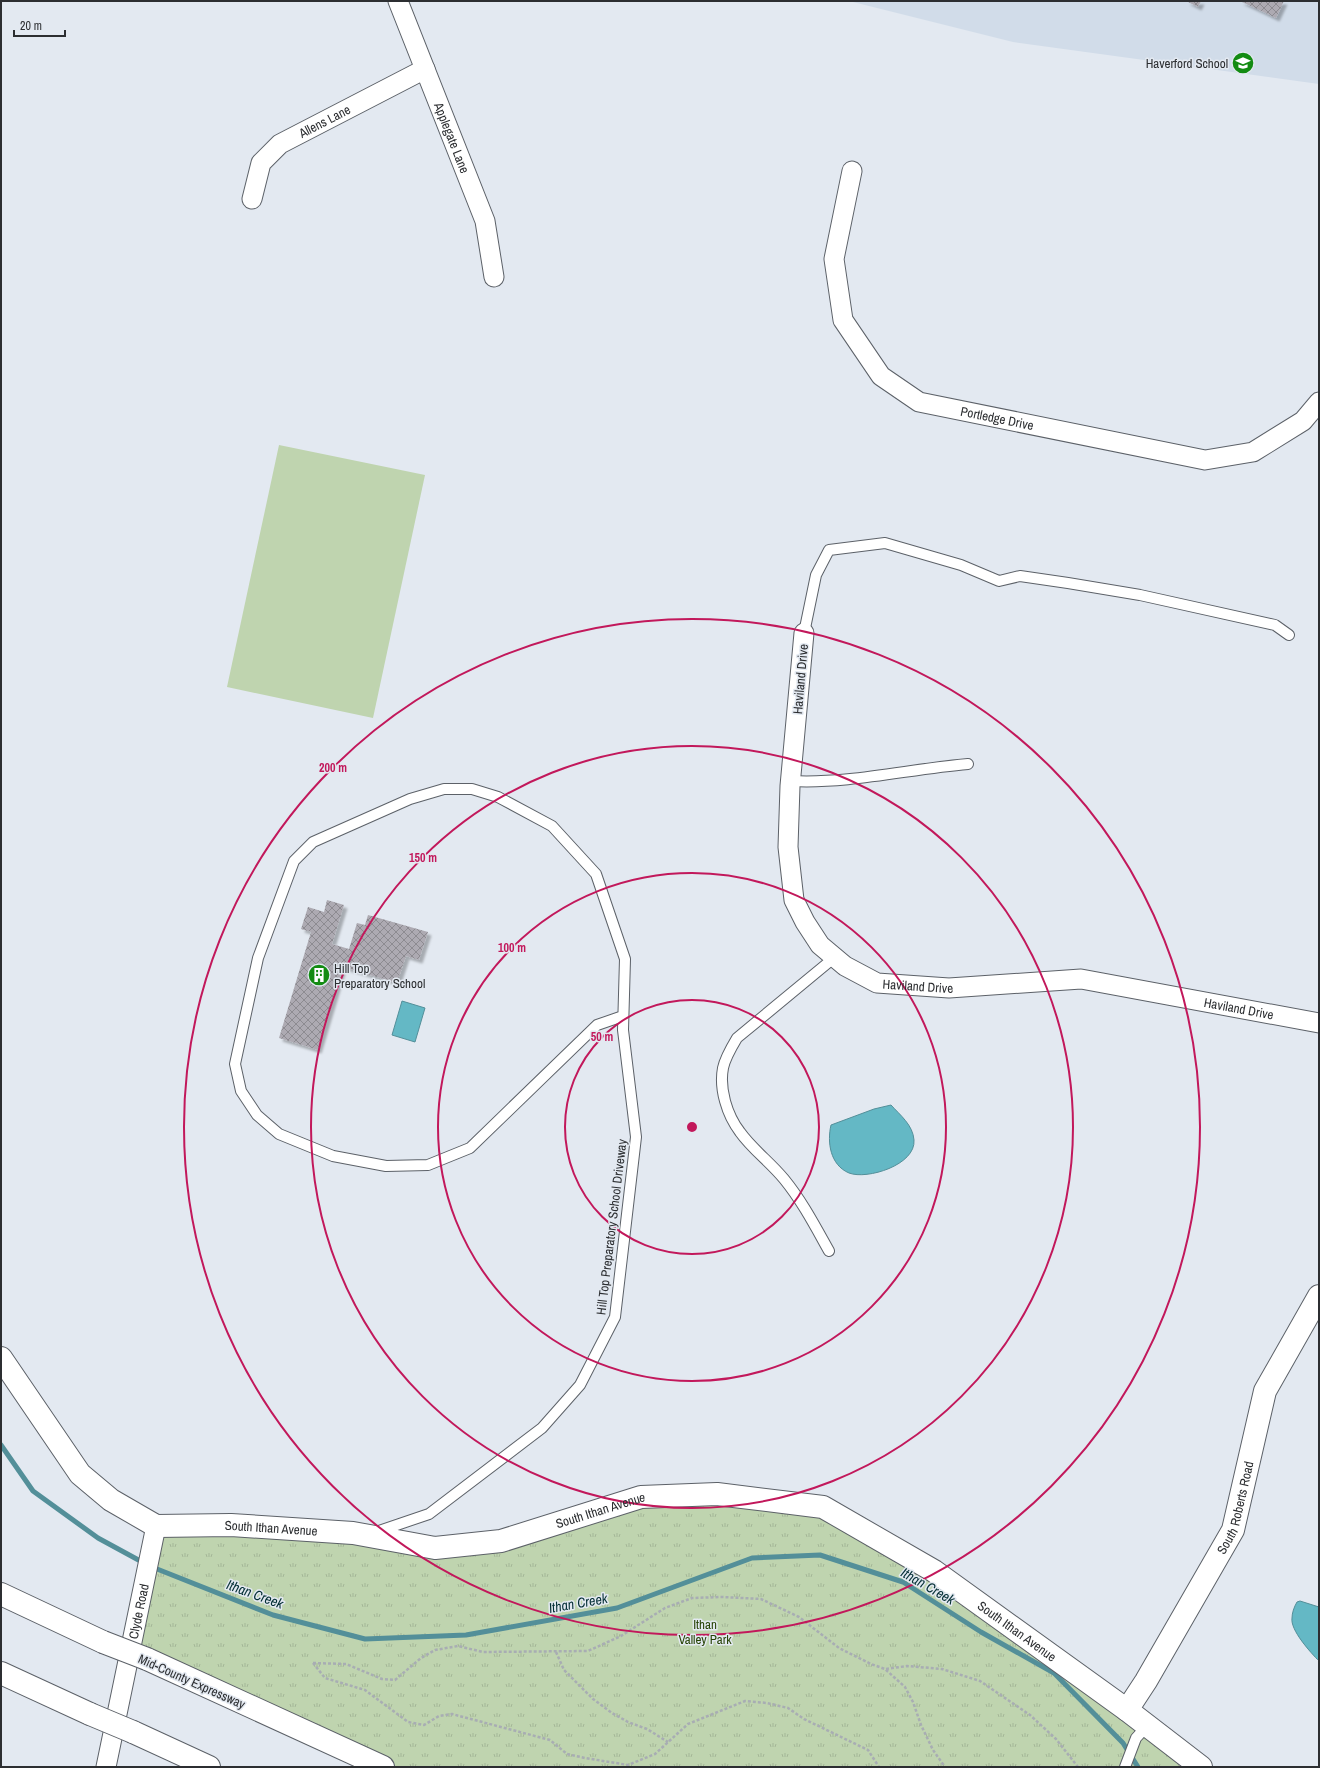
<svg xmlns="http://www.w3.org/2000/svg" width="1320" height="1768" font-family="'Archivo Narrow',sans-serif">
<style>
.built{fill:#d1dce9}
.grass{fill:#bfd4af}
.park{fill:url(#park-tufts)}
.water{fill:#64b8c5;stroke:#538f99}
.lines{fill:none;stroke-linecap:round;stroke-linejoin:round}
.stream{stroke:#538f99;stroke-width:5}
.building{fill:url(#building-cross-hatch);filter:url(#shadow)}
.service-casing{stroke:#5c6168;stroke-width:12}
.minor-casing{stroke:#5c6168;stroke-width:21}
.tertiary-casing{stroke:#5c6168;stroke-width:24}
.motorway-casing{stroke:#5c6168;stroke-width:24}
.path{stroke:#a8adb3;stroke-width:2.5;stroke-dasharray:3 2;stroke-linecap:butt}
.service{stroke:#fff;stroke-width:10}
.minor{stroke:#fff;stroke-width:19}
.tertiary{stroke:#fff;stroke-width:22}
.motorway{stroke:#fff;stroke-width:22}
.motorway-bridge-casing{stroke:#5c6168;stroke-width:24;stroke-linecap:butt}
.motorway-bridge{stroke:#fff;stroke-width:22}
.ring{fill:none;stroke:#c2185b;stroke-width:2}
.labels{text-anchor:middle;stroke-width:3;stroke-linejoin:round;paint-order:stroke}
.poi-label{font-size:13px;fill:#2c2e31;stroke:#e3e9f1;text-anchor:end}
.street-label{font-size:13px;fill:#2c2e31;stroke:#e3e9f1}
.park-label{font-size:13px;fill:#264204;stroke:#e3e9f1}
.water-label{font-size:14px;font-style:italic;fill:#042f35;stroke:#e3e9f1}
.centre{fill:#c2185b;stroke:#e3e9f1;stroke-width:2}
.ring-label{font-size:12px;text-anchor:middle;font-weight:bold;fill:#c2185b;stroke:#e3e9f1;stroke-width:3;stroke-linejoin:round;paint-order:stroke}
</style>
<defs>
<pattern id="park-tufts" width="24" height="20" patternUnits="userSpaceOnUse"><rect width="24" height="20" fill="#bfd4af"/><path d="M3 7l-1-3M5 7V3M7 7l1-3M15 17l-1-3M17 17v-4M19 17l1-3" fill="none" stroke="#a4b697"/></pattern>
<pattern id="building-cross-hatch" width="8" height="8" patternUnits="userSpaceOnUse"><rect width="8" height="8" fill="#adaab2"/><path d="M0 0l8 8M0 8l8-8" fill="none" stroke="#8d8b91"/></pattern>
<filter id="shadow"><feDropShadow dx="3.5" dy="3.5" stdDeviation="1" flood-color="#0004"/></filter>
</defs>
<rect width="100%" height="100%" fill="#e3e9f1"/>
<polygon class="built" points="849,1 1319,1 1319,84 1013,42"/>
<polygon class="grass" points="279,445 425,475 373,718 227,687"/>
<polygon class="park" points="641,1497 823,1507 1201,1767 395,1767 147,1659 119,1649 156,1526 435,1548"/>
<g class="water">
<polygon points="402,1001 425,1008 415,1042 392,1035"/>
<path d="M 891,1105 C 900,1115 913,1125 914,1140 C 916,1165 867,1180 849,1173 C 830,1165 827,1142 831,1125 L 874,1109 Z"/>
<path d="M 1300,1601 L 1319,1607 L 1319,1661 C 1311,1653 1290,1630 1292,1618 C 1292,1613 1294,1607 1297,1602 Z"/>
</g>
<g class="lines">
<g class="stream">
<polyline points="1,1445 33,1491 98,1538 144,1563"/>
<polyline points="152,1567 273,1615 365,1639 466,1635 617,1608 752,1558 820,1555 903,1582 981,1632 1054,1673 1123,1743 1138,1767"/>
</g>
</g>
<g class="building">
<polygon points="1186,1 1201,1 1198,7"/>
<polygon points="1240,1 1284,1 1276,18"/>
<polygon points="327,900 344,905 332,944 349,949 357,923 365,925 368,915 428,932 419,960 406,956 397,983 343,967 318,1050 279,1038 311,932 301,929 308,907 324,912"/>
</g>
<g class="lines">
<g class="service-casing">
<g id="service">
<polyline points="804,633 816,575 829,550 885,543 961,565 999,581 1020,576 1068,583 1140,595 1275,625 1289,635"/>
<path d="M 791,781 C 850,784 909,769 968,764"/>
<path d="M 829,1251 C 815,1226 802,1201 784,1179 C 770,1162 752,1149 740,1132 C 727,1115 719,1089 723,1068 C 725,1058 731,1048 737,1038 L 835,957"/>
<polyline points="376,1532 429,1514 542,1428 580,1385 615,1317 636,1137 623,1030 625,959 596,874 552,826 498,797 472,789 444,789 410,799 313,842 294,861 258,958 235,1064 241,1091 257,1115 279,1134 333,1156 386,1166 428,1165 470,1148 597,1025 623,1016"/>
<polyline points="1125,1767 1136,1738 1147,1726"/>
</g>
</g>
<g class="minor-casing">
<g id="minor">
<path id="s1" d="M 398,1 L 485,221 L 494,277"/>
<path id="s2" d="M 852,171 L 834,259 L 843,320 L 881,376 L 919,402 L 1205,460 L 1253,452 L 1303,421 L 1319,402"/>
<path id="s3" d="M 252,199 L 261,163 L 280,144 L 425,69"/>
<path id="s4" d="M 804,633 L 790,786 L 788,847 L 794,900 L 805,922 L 820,945 L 845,966 L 877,983 L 949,988 L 1081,979 L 1319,1023"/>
<path id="s5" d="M 106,1767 L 156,1526"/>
</g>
</g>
<g class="tertiary-casing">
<g id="tertiary">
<path id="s6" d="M 1,1358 L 80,1474 L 111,1500 L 156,1526 L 231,1525 L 353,1533 L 435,1548 L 501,1541 L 641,1497 L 717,1494 L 823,1507 L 934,1571 L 1127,1710 L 1201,1767"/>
<path id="s7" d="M 1127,1710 L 1146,1681 L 1233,1530 L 1265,1391 L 1319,1296"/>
</g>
</g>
<g class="motorway-casing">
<g id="motorway">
<polyline points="1,1594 103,1642"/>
<polyline points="147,1659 383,1767"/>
<polyline points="1,1673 90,1714"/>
<polyline points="133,1732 209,1767"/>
</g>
</g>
<g class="path">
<polyline points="556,1652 564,1670 593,1699 612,1713 628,1722 647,1729 668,1742"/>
<polyline points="313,1663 346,1664 382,1679 395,1680 421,1658 435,1650 458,1646 483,1652 588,1651 621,1636 665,1608 692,1598 722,1597 761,1599 799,1617 839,1648 871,1664 885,1669 905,1687 913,1702 921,1725 933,1750 945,1767"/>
<polyline points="313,1663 325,1678 365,1690 408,1722 424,1725 439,1716 452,1714 550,1740 567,1754 585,1758 628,1765 655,1754 688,1724 745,1701 767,1703 788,1708 804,1719 868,1750 879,1767"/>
<polyline points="886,1669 907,1666 942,1669 980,1681 1030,1715 1056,1739 1078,1767"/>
</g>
<use href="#service" class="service"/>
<use href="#minor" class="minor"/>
<use href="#tertiary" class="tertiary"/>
<use href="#motorway" class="motorway"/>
<g class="motorway-bridge-casing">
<g id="motorway-bridge">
<polyline points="103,1642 147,1659"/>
<polyline points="90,1714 133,1732"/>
</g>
</g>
<use href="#motorway-bridge" class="motorway-bridge"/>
</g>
<g class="ring">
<circle cx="692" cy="1127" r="127"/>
<circle cx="692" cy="1127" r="254"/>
<circle cx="692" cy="1127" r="381"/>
<circle cx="692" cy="1127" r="508"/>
</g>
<defs>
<g id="school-disc" transform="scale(1.15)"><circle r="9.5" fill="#138b12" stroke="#e3e9f1"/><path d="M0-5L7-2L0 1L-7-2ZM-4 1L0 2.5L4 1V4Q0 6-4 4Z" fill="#fff"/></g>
<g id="building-disc" transform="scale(1.15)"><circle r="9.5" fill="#138b12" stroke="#e3e9f1"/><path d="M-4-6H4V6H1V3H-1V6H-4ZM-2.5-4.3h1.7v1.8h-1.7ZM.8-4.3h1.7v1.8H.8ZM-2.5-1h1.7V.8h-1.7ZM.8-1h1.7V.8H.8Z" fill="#fff"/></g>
</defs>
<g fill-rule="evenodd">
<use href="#school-disc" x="1243" y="63"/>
<use href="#building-disc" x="319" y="975"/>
</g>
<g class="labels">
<g class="poi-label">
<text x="1228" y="68">Haverford School</text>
<text x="334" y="973" text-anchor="start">Hill Top<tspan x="334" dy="15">Preparatory School</tspan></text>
</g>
<g class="street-label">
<text dy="5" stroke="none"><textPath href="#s3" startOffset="114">Allens Lane</textPath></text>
<text dy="5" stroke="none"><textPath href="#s1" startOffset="147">Applegate Lane</textPath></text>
<text dy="5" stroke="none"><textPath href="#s2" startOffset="345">Portledge Drive</textPath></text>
<text transform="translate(800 679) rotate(-85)" y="5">Haviland Drive</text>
<text dy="5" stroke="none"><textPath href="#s4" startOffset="430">Haviland Drive</textPath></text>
<text dy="5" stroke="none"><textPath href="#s4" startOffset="754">Haviland Drive</textPath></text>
<text transform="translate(611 1227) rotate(-83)" y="5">Hill Top Preparatory School Driveway</text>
<text dy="5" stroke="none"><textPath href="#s7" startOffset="231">South Roberts Road</textPath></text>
<text dy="5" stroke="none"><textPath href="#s6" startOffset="684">South Ithan Avenue</textPath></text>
<text dy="5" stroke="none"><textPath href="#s6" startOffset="348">South Ithan Avenue</textPath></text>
<text dy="5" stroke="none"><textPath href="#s5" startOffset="159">Clyde Road</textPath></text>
<text dy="5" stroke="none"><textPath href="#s6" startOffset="1140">South Ithan Avenue</textPath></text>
<text transform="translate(192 1681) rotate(24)" y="5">Mid-County Expressway</text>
</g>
<g class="park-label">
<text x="705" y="1629">Ithan<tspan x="705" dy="15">Valley Park</tspan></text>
</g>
<g class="water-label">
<text transform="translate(928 1586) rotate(30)" y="5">Ithan Creek</text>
<text transform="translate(255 1594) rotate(20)" y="5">Ithan Creek</text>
<text transform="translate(578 1603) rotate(-10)" y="5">Ithan Creek</text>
</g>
</g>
<circle cx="692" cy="1127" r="6" class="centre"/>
<g class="ring-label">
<text x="333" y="772">200 m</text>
<text x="423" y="862">150 m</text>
<text x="512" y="952">100 m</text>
<text x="602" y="1041">50 m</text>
</g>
<rect width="1320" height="1768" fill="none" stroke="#2c2e31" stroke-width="4"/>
<path d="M14 30v6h51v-6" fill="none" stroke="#2c2e31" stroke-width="2"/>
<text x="20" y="30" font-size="12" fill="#2c2e31" stroke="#e3e9f1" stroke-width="3" paint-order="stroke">20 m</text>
</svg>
